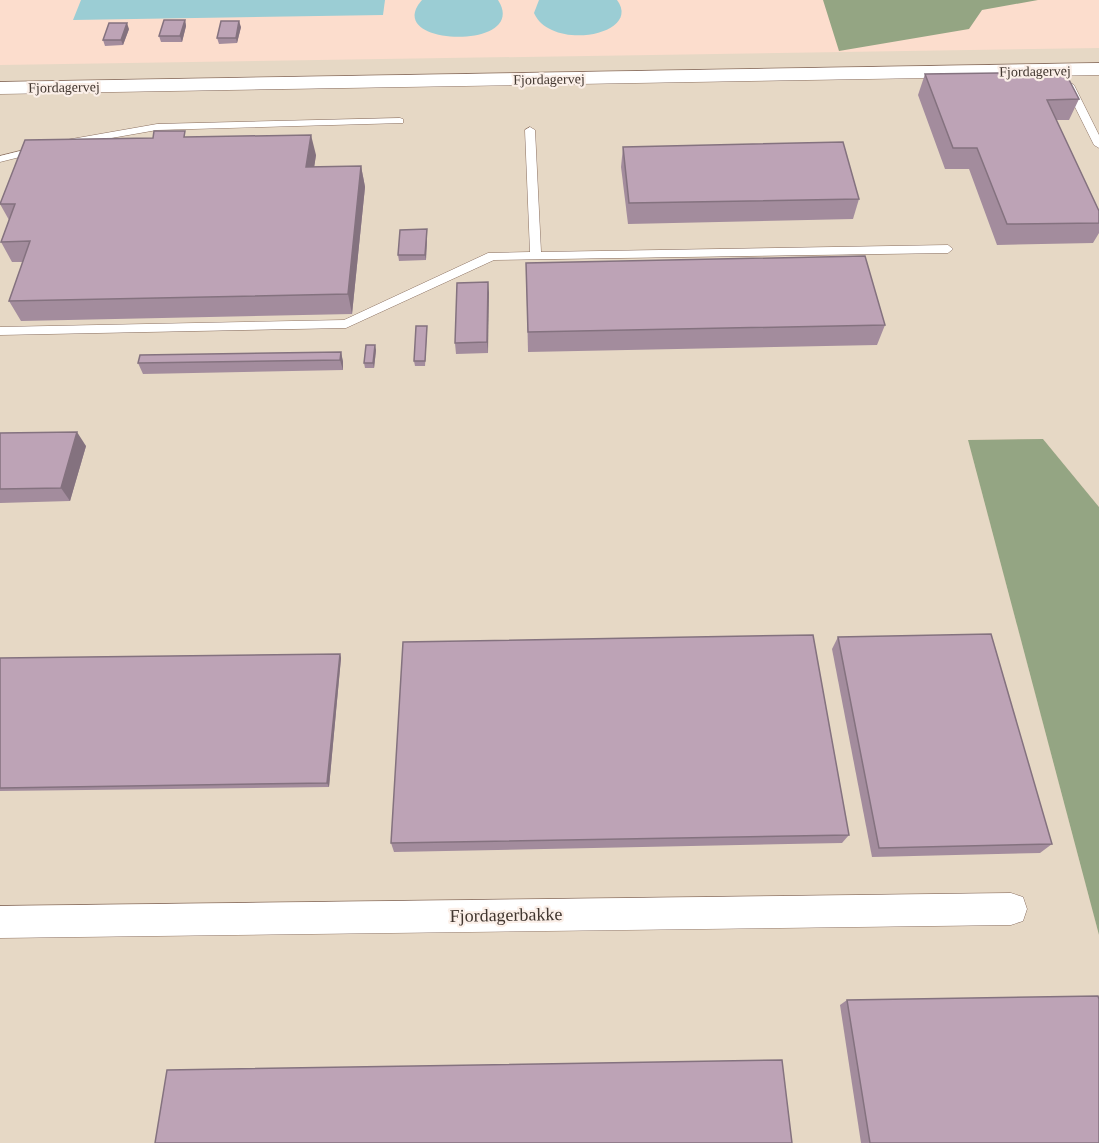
<svg xmlns="http://www.w3.org/2000/svg" width="1099" height="1143" font-family="Georgia,serif">
<style>
.industrial{fill:#e6d8c5}
.forest{fill:#94a583}
.water{fill:#9bcdd4}
.lines{fill:none;stroke-linecap:round;stroke-linejoin:round}
.lane-casing{stroke:#8b7061;stroke-width:1}
.street-casing{stroke:#8b7061;stroke-width:1}
.lane{fill:#fff;fill-rule:evenodd}
.street{fill:#fff;fill-rule:evenodd}
.wall{fill:#a38c9d}
.shaded-wall{fill:#84727f}
.building{fill:#bda3b6;stroke:#84727f;stroke-width:1.5}
.labels{text-anchor:middle;stroke-width:4.5;stroke-linejoin:round;paint-order:stroke}
.far-street-label{font-size:14px;fill:#41362f;stroke:#fbefe8}
.near-street-label{font-size:18px;fill:#41362f;stroke:#fbefe8}
</style>
<rect width="100%" height="100%" fill="#fcddcd"/>
<polygon class="industrial" points="1099,48 1099,507 1043,439 968,440 1099,935 1099,1143 0,1143 0,65"/>
<g class="forest">
<polygon points="823,0 1038,0 982,10 969,29 839,51"/>
<polygon points="1043,439 1099,507 1099,935 968,440"/>
</g>
<g class="water">
<polygon points="81,0 385,0 383,15 73,20"/>
<path d="M 422,0 L 498,0 C 531,51 380,47 422,0 Z"/>
<path d="M 539,0 L 617,0 C 643,35 551,52 534,13 Z"/>
</g>
<g class="lines">
<g class="lane-casing">
<g id="lane">
<polygon points="1069,82 1074,85 1099,135 1099,148 1094,145 1064,85"/>
<polygon points="400,118 403,119 403,123 157,130 66,146 61,143 66,140 157,124"/>
<polygon points="530,127 535,130 541,252 948,245 953,249 948,253 494,260 346,328 0,335 0,327 344,320 488,253 530,252 525,130"/>
<polygon points="36,147 41,150 40,152 0,162 0,156"/>
</g>
</g>
<g class="street-casing">
<g id="street">
<polygon points="1099,63 1099,75 0,94 0,82"/>
<polygon points="1011,893 1023,897 1027,909 1023,921 1011,925 0,938 0,906"/>
</g>
</g>
<use href="#lane" class="lane"/>
<use href="#street" class="street"/>
</g>
<g class="wall">
<polygon points="185,20 186,26 182,42 161,42 159,36"/>
<polygon points="241,27 237,43 219,44 217,38"/>
<polygon points="129,29 123,45 105,46 103,40"/>
<polygon points="925,74 1079,99 1069,120 1056,120 1099,211 1099,233 1093,243 997,245 969,169 945,169 918,95"/>
<polygon points="188,137 316,155 314,167 361,166 365,187 352,314 21,321 9,301 23,262 12,262 1,242 9,220 0,204"/>
<polygon points="623,147 859,199 853,219 628,224 621,167"/>
<polygon points="427,235 426,260 399,261 398,255"/>
<polygon points="526,263 885,325 877,345 528,352"/>
<polygon points="488,282 488,353 456,354 455,343"/>
<polygon points="427,331 425,366 415,366 414,361"/>
<polygon points="376,350 374,368 365,368 364,363"/>
<polygon points="341,352 343,362 343,370 143,374 138,363"/>
<polygon points="0,433 86,446 70,501 0,503"/>
<polygon points="838,637 1052,844 1040,853 872,857 832,649"/>
<polygon points="340,654 341,658 329,787 0,791 0,658"/>
<polygon points="849,835 842,843 394,852 391,843"/>
<polygon points="847,1000 1099,1143 861,1143 840,1005"/>
</g>
<g class="shaded-wall">
<polygon points="185,20 186,26 182,42 180,36"/>
<polygon points="239,21 241,27 237,43 236,38"/>
<polygon points="127,23 129,29 123,45 121,40"/>
<polygon points="311,135 316,155 311,188 306,167"/>
<polygon points="361,166 365,187 352,314 348,294"/>
<polygon points="427,229 427,235 426,260 425,255"/>
<polygon points="488,282 489,293 488,353 487,342"/>
<polygon points="375,345 376,350 374,368 373,363"/>
<polygon points="341,352 343,362 343,370 340,360"/>
<polygon points="77,432 86,446 70,501 61,488"/>
<polygon points="340,654 341,658 329,787 327,783"/>
</g>
<g class="building">
<polygon points="164,20 185,20 180,36 159,36"/>
<polygon points="221,21 239,21 236,38 217,38"/>
<polygon points="109,23 127,23 121,40 103,40"/>
<polygon points="1065,72 1079,99 1047,100 1099,211 1099,223 1007,224 977,148 953,148 925,74"/>
<polygon points="154,131 185,131 184,137 311,135 306,167 361,166 348,294 9,301 30,241 1,242 15,204 0,204 25,140 153,138"/>
<polygon points="843,142 859,199 629,203 623,147"/>
<polygon points="427,229 425,255 398,255 400,230"/>
<polygon points="865,256 885,325 528,332 526,263"/>
<polygon points="488,282 487,342 455,343 457,283"/>
<polygon points="416,326 427,326 425,361 414,361"/>
<polygon points="366,345 375,345 373,363 364,363"/>
<polygon points="341,352 340,360 138,363 140,355"/>
<polygon points="77,432 61,488 0,489 0,433"/>
<polygon points="991,634 1052,844 879,848 838,637"/>
<polygon points="813,635 849,835 391,843 403,642"/>
<polygon points="340,654 327,783 0,788 0,658"/>
<polygon points="1098,996 1099,999 1099,1143 870,1143 847,1000"/>
<polygon points="782,1060 792,1143 155,1143 167,1070"/>
</g>
<g class="labels">
<g class="far-street-label">
<text transform="translate(1035 71) rotate(-1)" y="5">Fjordagervej</text>
<text transform="translate(549 79) rotate(-1)" y="5">Fjordagervej</text>
<text transform="translate(64 87) rotate(-1)" y="5">Fjordagervej</text>
</g>
<g class="near-street-label">
<text transform="translate(506 915) rotate(-1)" y="6">Fjordagerbakke</text>
</g>
</g>
</svg>
